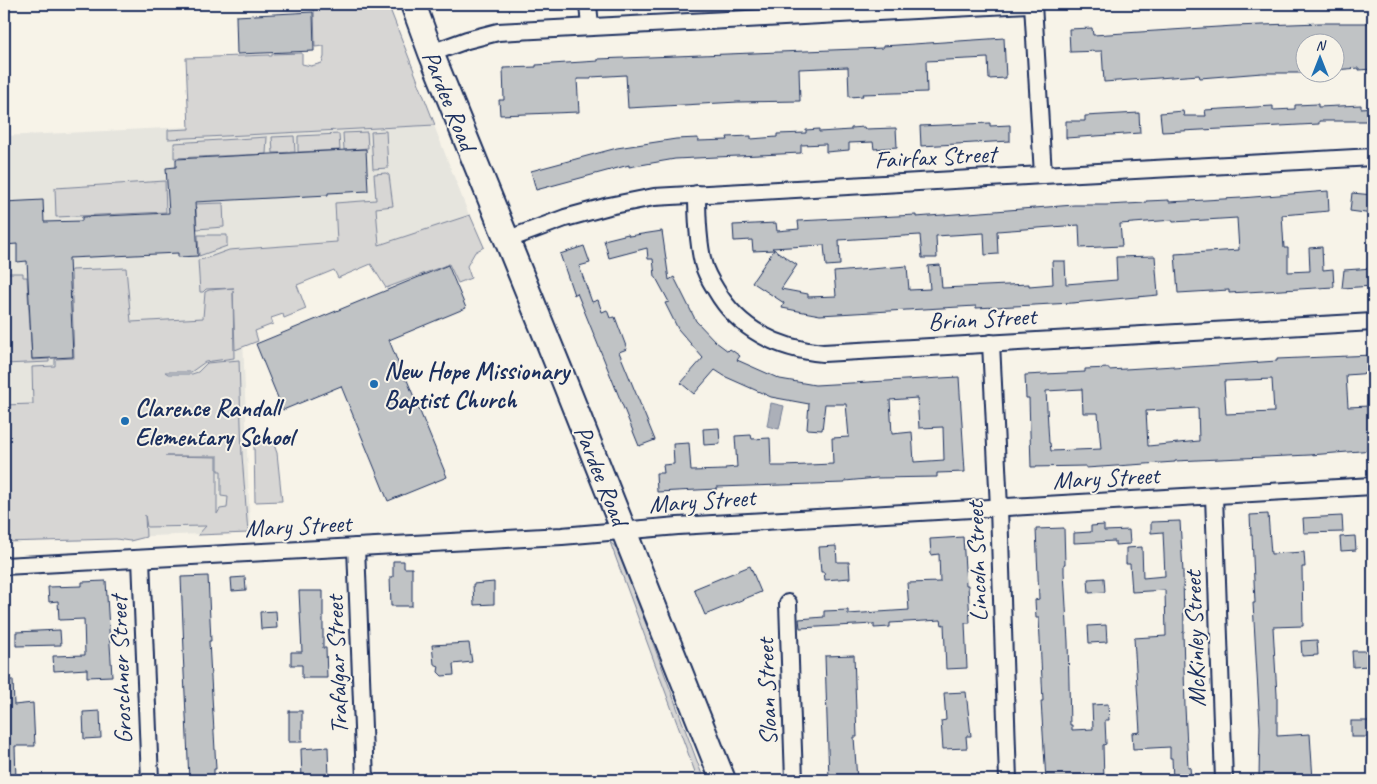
<svg xmlns="http://www.w3.org/2000/svg" width="1377" height="784" font-family="Caveat,sans-serif">
<style>
.built{fill:#e6e5de}
.green{fill:#d7d6d4;stroke:#798299;fill-rule:evenodd}
.water{fill:#acb0b9;stroke:#727c95}
.building{fill:#c0c3c5;stroke:#1b2f5e;fill-rule:evenodd}
.lines{fill:none;stroke-linecap:round;stroke-linejoin:round}
.street-casing{stroke:#1b2f5e;stroke-width:20}
.secondary-casing{stroke:#1b2f5e;stroke-width:28}
.street{stroke:#f7f3e8;stroke-width:16}
.secondary{stroke:#f7f3e8;stroke-width:24}
.poi-dot{fill:#1f6fb2;stroke:#f7f3e8;stroke-width:2}
.labels{text-anchor:middle;stroke-width:4;stroke-linejoin:round;paint-order:stroke}
.street-label{font-size:25px;fill:#1b2f5e;stroke:#f7f3e8}
.poi-label{font-size:25px;font-weight:bold;fill:#1b2f5e;stroke:#f7f3e8;text-anchor:start}
</style>
<rect width="100%" height="100%" fill="#f7f3e8"/>
<filter id="ink" filterUnits="userSpaceOnUse"><feTurbulence type="fractalNoise" baseFrequency=".02" numOctaves="2"/><feDisplacementMap in="SourceGraphic" scale="10" xChannelSelector="R" yChannelSelector="G"/><feConvolveMatrix kernelMatrix="1 2 1 2 8 2 1 2 1" color-interpolation-filters="sRGB"/></filter>
<g filter="url(#ink)">
<polygon class="built" points="430,115 481,246 314,257 242,309 250,532 4,542 4,136"/>
<g class="green">
<polygon points="303,4 388,4 435,125 168,139 168,130 189,129 186,58 269,55 269,56 272,56 272,54 302,53 302,64 311,66 322,63 324,57 324,46 315,47 314,8"/>
<polygon points="386,131 388,168 373,169 371,132"/>
<polygon points="367,132 368,148 344,150 343,133"/>
<polygon points="339,134 340,150 298,152 298,136"/>
<polygon points="294,136 295,152 273,153 272,137"/>
<polygon points="267,137 266,154 174,158 174,143"/>
<path d="M 386,173 L 389,175 L 393,206 L 376,208 L 379,245 L 470,215 L 484,247 L 475,252 L 467,266 L 471,278 L 458,283 L 449,264 L 386,288 L 371,264 L 338,278 L 334,270 L 297,285 L 306,309 L 284,318 L 283,314 L 271,318 L 273,324 L 255,331 L 258,341 L 235,350 L 233,290 L 234,358 L 205,362 L 191,372 L 165,372 L 168,374 L 192,374 L 198,372 L 207,363 L 239,360 L 242,456 L 248,533 L 198,535 L 206,526 L 147,527 L 145,515 L 146,537 L 130,541 L 116,539 L 4,542 L 4,405 L 33,404 L 32,367 L 55,366 L 55,359 L 74,358 L 71,270 L 126,268 L 131,322 L 203,318 L 205,292 L 209,290 L 234,288 L 206,289 L 203,292 L 200,292 L 198,260 L 204,259 L 229,250 L 337,242 L 335,203 L 376,200 L 374,174 ZM 165,456 L 218,456 L 218,471 L 221,471 L 221,496 L 228,497 L 227,508 L 220,509 L 217,514 L 217,457 Z"/>
<polygon points="165,181 166,212 56,217 55,188"/>
<polygon points="223,203 224,227 197,229 196,208 194,208 194,204"/>
<polygon points="198,235 227,235 227,246 199,256"/>
<polygon points="4,273 23,273 23,277 27,277 32,360 49,359 49,362 4,364"/>
<polygon points="273,442 277,453 282,501 255,502 254,444"/>
<polygon points="610,542 618,549 704,780 698,780"/>
</g>
<polygon class="water" points="771,403 784,406 779,429 767,426"/>
<g class="building">
<polygon points="313,12 314,51 237,54 236,16"/>
<polygon points="1320,23 1373,23 1373,69 1359,70 1359,68 1334,70 1334,41 1304,42 1304,73 1262,73 1200,78 1199,75 1104,82 1102,51 1070,52 1069,29 1092,28 1093,35 1234,26"/>
<polygon points="1004,38 1006,78 989,79 988,58 926,61 927,92 862,94 863,96 849,97 848,67 799,69 800,101 738,102 628,108 626,75 591,77 591,79 577,79 579,112 500,115 499,100 504,100 503,68 536,67 536,65 598,61 598,59 883,48 883,46"/>
<polygon points="1318,104 1318,107 1361,105 1361,108 1373,107 1373,121 1319,121 1319,124 1162,132 1160,113 1183,111 1184,116 1206,116 1205,110 1273,106 1273,110 1295,109 1295,105"/>
<polygon points="1139,113 1140,133 1066,138 1066,121 1085,121 1085,116"/>
<polygon points="990,123 990,126 1010,125 1010,141 921,146 920,126"/>
<polygon points="864,127 865,129 896,128 897,147 874,149 873,142 849,143 849,150 826,152 826,144 801,145 801,153 675,159 629,167 629,165 536,190 531,171 617,148 676,139 698,138 698,141 728,140 727,137 751,136 751,139 777,137 777,134 806,133 806,130 819,129 819,132 851,130 851,128"/>
<polygon points="366,149 368,191 328,193 328,195 195,202 198,256 178,257 178,253 69,258 73,357 32,359 27,261 17,262 17,244 5,245 4,202 43,200 44,222 82,221 82,217 169,213 166,168 176,167 176,159"/>
<polygon points="1328,191 1329,211 1282,215 1284,248 1288,248 1288,272 1310,271 1309,248 1322,247 1323,270 1333,269 1334,287 1229,293 1229,290 1178,293 1175,254 1239,250 1237,218 1173,222 1173,220 1120,224 1122,246 1080,248 1079,225 997,231 998,254 985,255 984,233 936,236 937,258 922,258 920,235 839,240 840,265 826,266 824,245 772,248 797,265 781,289 808,294 808,297 836,296 834,272 907,266 909,290 930,289 928,266 940,265 942,288 1029,284 1029,286 1053,284 1052,261 1065,261 1066,284 1117,280 1116,257 1155,256 1158,295 1072,303 976,308 976,306 820,315 782,308 784,303 752,282 774,250 753,251 752,240 734,241 733,225 776,223 777,231 799,229 798,221 916,215 916,217 1074,205 1106,205 1146,203 1146,201 1169,200 1169,202 1241,198"/>
<polygon points="1352,193 1373,195 1373,214 1350,211"/>
<path d="M 662,231 L 669,280 L 674,277 L 696,321 L 716,342 L 728,351 L 730,349 L 740,356 L 737,360 L 780,379 L 815,385 L 959,377 L 965,472 L 937,473 L 937,477 L 877,478 L 845,481 L 845,483 L 717,487 L 717,489 L 657,492 L 656,473 L 664,473 L 663,465 L 674,464 L 673,444 L 689,443 L 691,471 L 725,470 L 725,468 L 737,467 L 735,436 L 751,435 L 752,439 L 770,438 L 771,466 L 783,466 L 833,464 L 832,438 L 849,437 L 846,404 L 825,404 L 822,430 L 807,429 L 809,404 L 771,397 L 726,377 L 715,370 L 694,394 L 681,383 L 703,358 L 678,329 L 665,303 L 669,302 L 655,276 L 653,259 L 648,259 L 647,248 L 609,258 L 604,240 L 628,234 L 629,236 ZM 917,398 L 919,428 L 943,427 L 944,460 L 914,462 L 912,432 L 892,434 L 890,400 Z"/>
<polygon points="584,246 590,263 579,266 592,302 598,300 602,312 607,310 610,318 615,317 627,349 619,352 655,440 639,446 577,293 574,295 560,254"/>
<polygon points="448,265 466,308 389,340 405,380 407,380 447,477 388,501 341,386 283,410 256,344"/>
<polygon points="1373,268 1373,286 1342,288 1344,270"/>
<path d="M 1373,355 L 1373,373 L 1346,375 L 1348,407 L 1369,406 L 1370,433 L 1373,433 L 1373,450 L 1310,455 L 1175,461 L 1175,462 L 1086,468 L 1086,466 L 1031,467 L 1029,398 L 1026,398 L 1025,375 L 1085,372 L 1085,369 L 1109,368 L 1109,370 L 1174,366 L 1174,368 L 1277,361 L 1277,359 ZM 1272,379 L 1274,412 L 1226,414 L 1224,381 ZM 1082,389 L 1083,413 L 1098,413 L 1101,449 L 1051,451 L 1050,443 L 1049,443 L 1046,391 ZM 1198,408 L 1199,441 L 1148,446 L 1146,411 Z"/>
<polygon points="719,428 720,444 704,445 703,429"/>
<polygon points="1268,514 1271,554 1304,552 1305,567 1302,567 1303,626 1273,627 1277,695 1277,736 1310,734 1313,780 1297,780 1297,776 1259,777 1260,727 1253,603 1255,603 1252,535 1251,535 1250,515"/>
<polygon points="1342,516 1343,532 1304,533 1303,518"/>
<polygon points="1180,521 1183,572 1184,632 1183,632 1185,707 1188,767 1190,767 1191,780 1173,780 1172,758 1170,758 1170,747 1133,749 1132,733 1140,732 1134,638 1166,636 1165,590 1132,592 1130,564 1126,564 1126,548 1142,547 1143,578 1165,576 1163,532 1151,533 1151,522"/>
<polygon points="1104,525 1104,531 1129,530 1130,544 1115,545 1115,541 1074,543 1074,533 1091,532 1091,526"/>
<polygon points="1064,528 1065,564 1064,564 1064,572 1068,642 1070,725 1072,725 1072,730 1093,729 1092,705 1108,704 1109,720 1105,720 1106,744 1103,745 1104,780 1046,780 1041,701 1043,701 1039,618 1036,618 1035,600 1039,599 1036,529"/>
<polygon points="1355,536 1356,550 1341,551 1340,537"/>
<polygon points="963,537 966,585 968,585 970,623 965,623 967,668 946,669 944,624 942,625 941,620 890,623 890,627 874,628 874,624 800,628 799,619 824,617 824,611 848,610 848,614 909,610 907,583 940,582 939,554 931,555 930,539"/>
<polygon points="836,546 837,562 849,562 850,578 825,580 824,572 821,572 819,547"/>
<polygon points="393,561 404,561 404,568 412,568 412,606 391,606 390,577 393,577"/>
<polygon points="750,566 761,592 705,615 694,589"/>
<polygon points="208,576 211,641 209,641 216,769 214,769 214,780 189,780 183,651 184,650 181,577"/>
<polygon points="245,577 246,590 232,591 231,578"/>
<polygon points="1104,578 1105,592 1089,593 1088,579"/>
<polygon points="106,581 112,676 87,677 87,669 54,671 53,656 85,655 84,619 59,620 58,601 49,602 48,587 82,586 82,582"/>
<polygon points="494,582 494,604 474,605 473,584"/>
<polygon points="299,591 323,591 323,648 326,648 327,678 302,678 302,665 291,665 291,652 302,652"/>
<polygon points="276,611 277,628 261,629 260,612"/>
<polygon points="1106,625 1107,642 1089,643 1088,626"/>
<polygon points="60,630 61,645 16,646 16,632"/>
<polygon points="1317,640 1318,655 1302,656 1301,641"/>
<polygon points="469,643 472,662 453,664 454,675 442,676 438,672 439,666 434,664 432,645"/>
<polygon points="1352,651 1368,651 1369,666 1353,667"/>
<polygon points="854,655 857,737 854,737 857,780 829,780 825,656"/>
<polygon points="4,680 13,680 14,705 33,703 35,746 15,746 16,780 4,780"/>
<polygon points="966,692 971,736 966,736 967,748 943,749 941,721 946,720 944,693"/>
<polygon points="100,711 101,738 84,739 83,712"/>
<rect x="289" y="711" width="13" height="31"/>
<rect x="1351" y="721" width="22" height="16"/>
<polygon points="328,747 329,780 302,780 301,749"/>
</g>
<g class="lines">
<g class="street-casing">
<g id="street">
<polyline points="588,4 590,27"/>
<polyline points="1033,4 1043,175"/>
<polyline points="431,53 467,40 498,32 1029,4"/>
<path d="M 697,194 C 697,217 698,241 703,263 C 705,272 711,282 716,290 C 739,330 779,349 823,353 L 1373,322"/>
<polyline points="506,240 565,218 609,206 654,197 1043,175 1373,157"/>
<polyline points="991,343 999,508 1008,780"/>
<polyline points="1214,496 1224,780"/>
<polyline points="356,547 365,780"/>
<polyline points="141,559 150,780"/>
<polyline points="4,566 562,536 678,526 1373,486"/>
<polyline points="788,603 794,780"/>
</g>
</g>
<g class="secondary-casing">
<polyline id="secondary" points="413,4 431,53 561,373 723,780"/>
</g>
<use href="#street" class="street"/>
<use href="#secondary" class="secondary"/>
</g>
</g>
<g class="poi-dot">
<circle cx="374" cy="384" r="5"/>
<circle cx="125" cy="421" r="5"/>
</g>
<g class="labels">
<g class="street-label">
<text transform="translate(450 100) rotate(68)" y="9">Pardee Road</text>
<text transform="translate(935 156) rotate(-3)" y="9">Fairfax Street</text>
<text transform="translate(982 318) rotate(-3)" y="9">Brian Street</text>
<text transform="translate(602 475) rotate(68)" y="9">Pardee Road</text>
<text transform="translate(1106 477) rotate(-3)" y="9">Mary Street</text>
<text transform="translate(702 500) rotate(-4)" y="9">Mary Street</text>
<text transform="translate(298 525) rotate(-3)" y="9">Mary Street</text>
<text transform="translate(976 562) rotate(-92)" y="9">Lincoln Street</text>
<text transform="translate(1194 639) rotate(-92)" y="9">McKinley Street</text>
<text transform="translate(336 665) rotate(-92)" y="9">Trafalgar Street</text>
<text transform="translate(120 670) rotate(-92)" y="9">Groschner Street</text>
<text transform="translate(766 692) rotate(-92)" y="9">Sloan Street</text>
</g>
<g class="poi-label">
<text x="384" y="379">New Hope Missionary<tspan x="384" dy="29">Baptist Church</tspan></text>
<text x="135" y="416">Clarence Randall<tspan x="135" dy="29">Elementary School</tspan></text>
</g>
</g>
<rect width="1377" height="784" fill="none" stroke="#f7f3e8" stroke-width="20"/>
<rect x="10" y="10" width="1357" height="764" fill="none" stroke="#1b2f5e" stroke-width="2" filter="url(#ink)"/>
<g transform="translate(1320 58)"><circle r="24" fill="#f7f3e8" stroke="#9fa5b1"/>
<path d="M0-4L9 19L0 12L-9 19Z" fill="#1f6fb2"/>
<text y="-8" font-size="14" font-weight="bold" text-anchor="middle" fill="#1b2f5e">N</text>
</g>
</svg>
